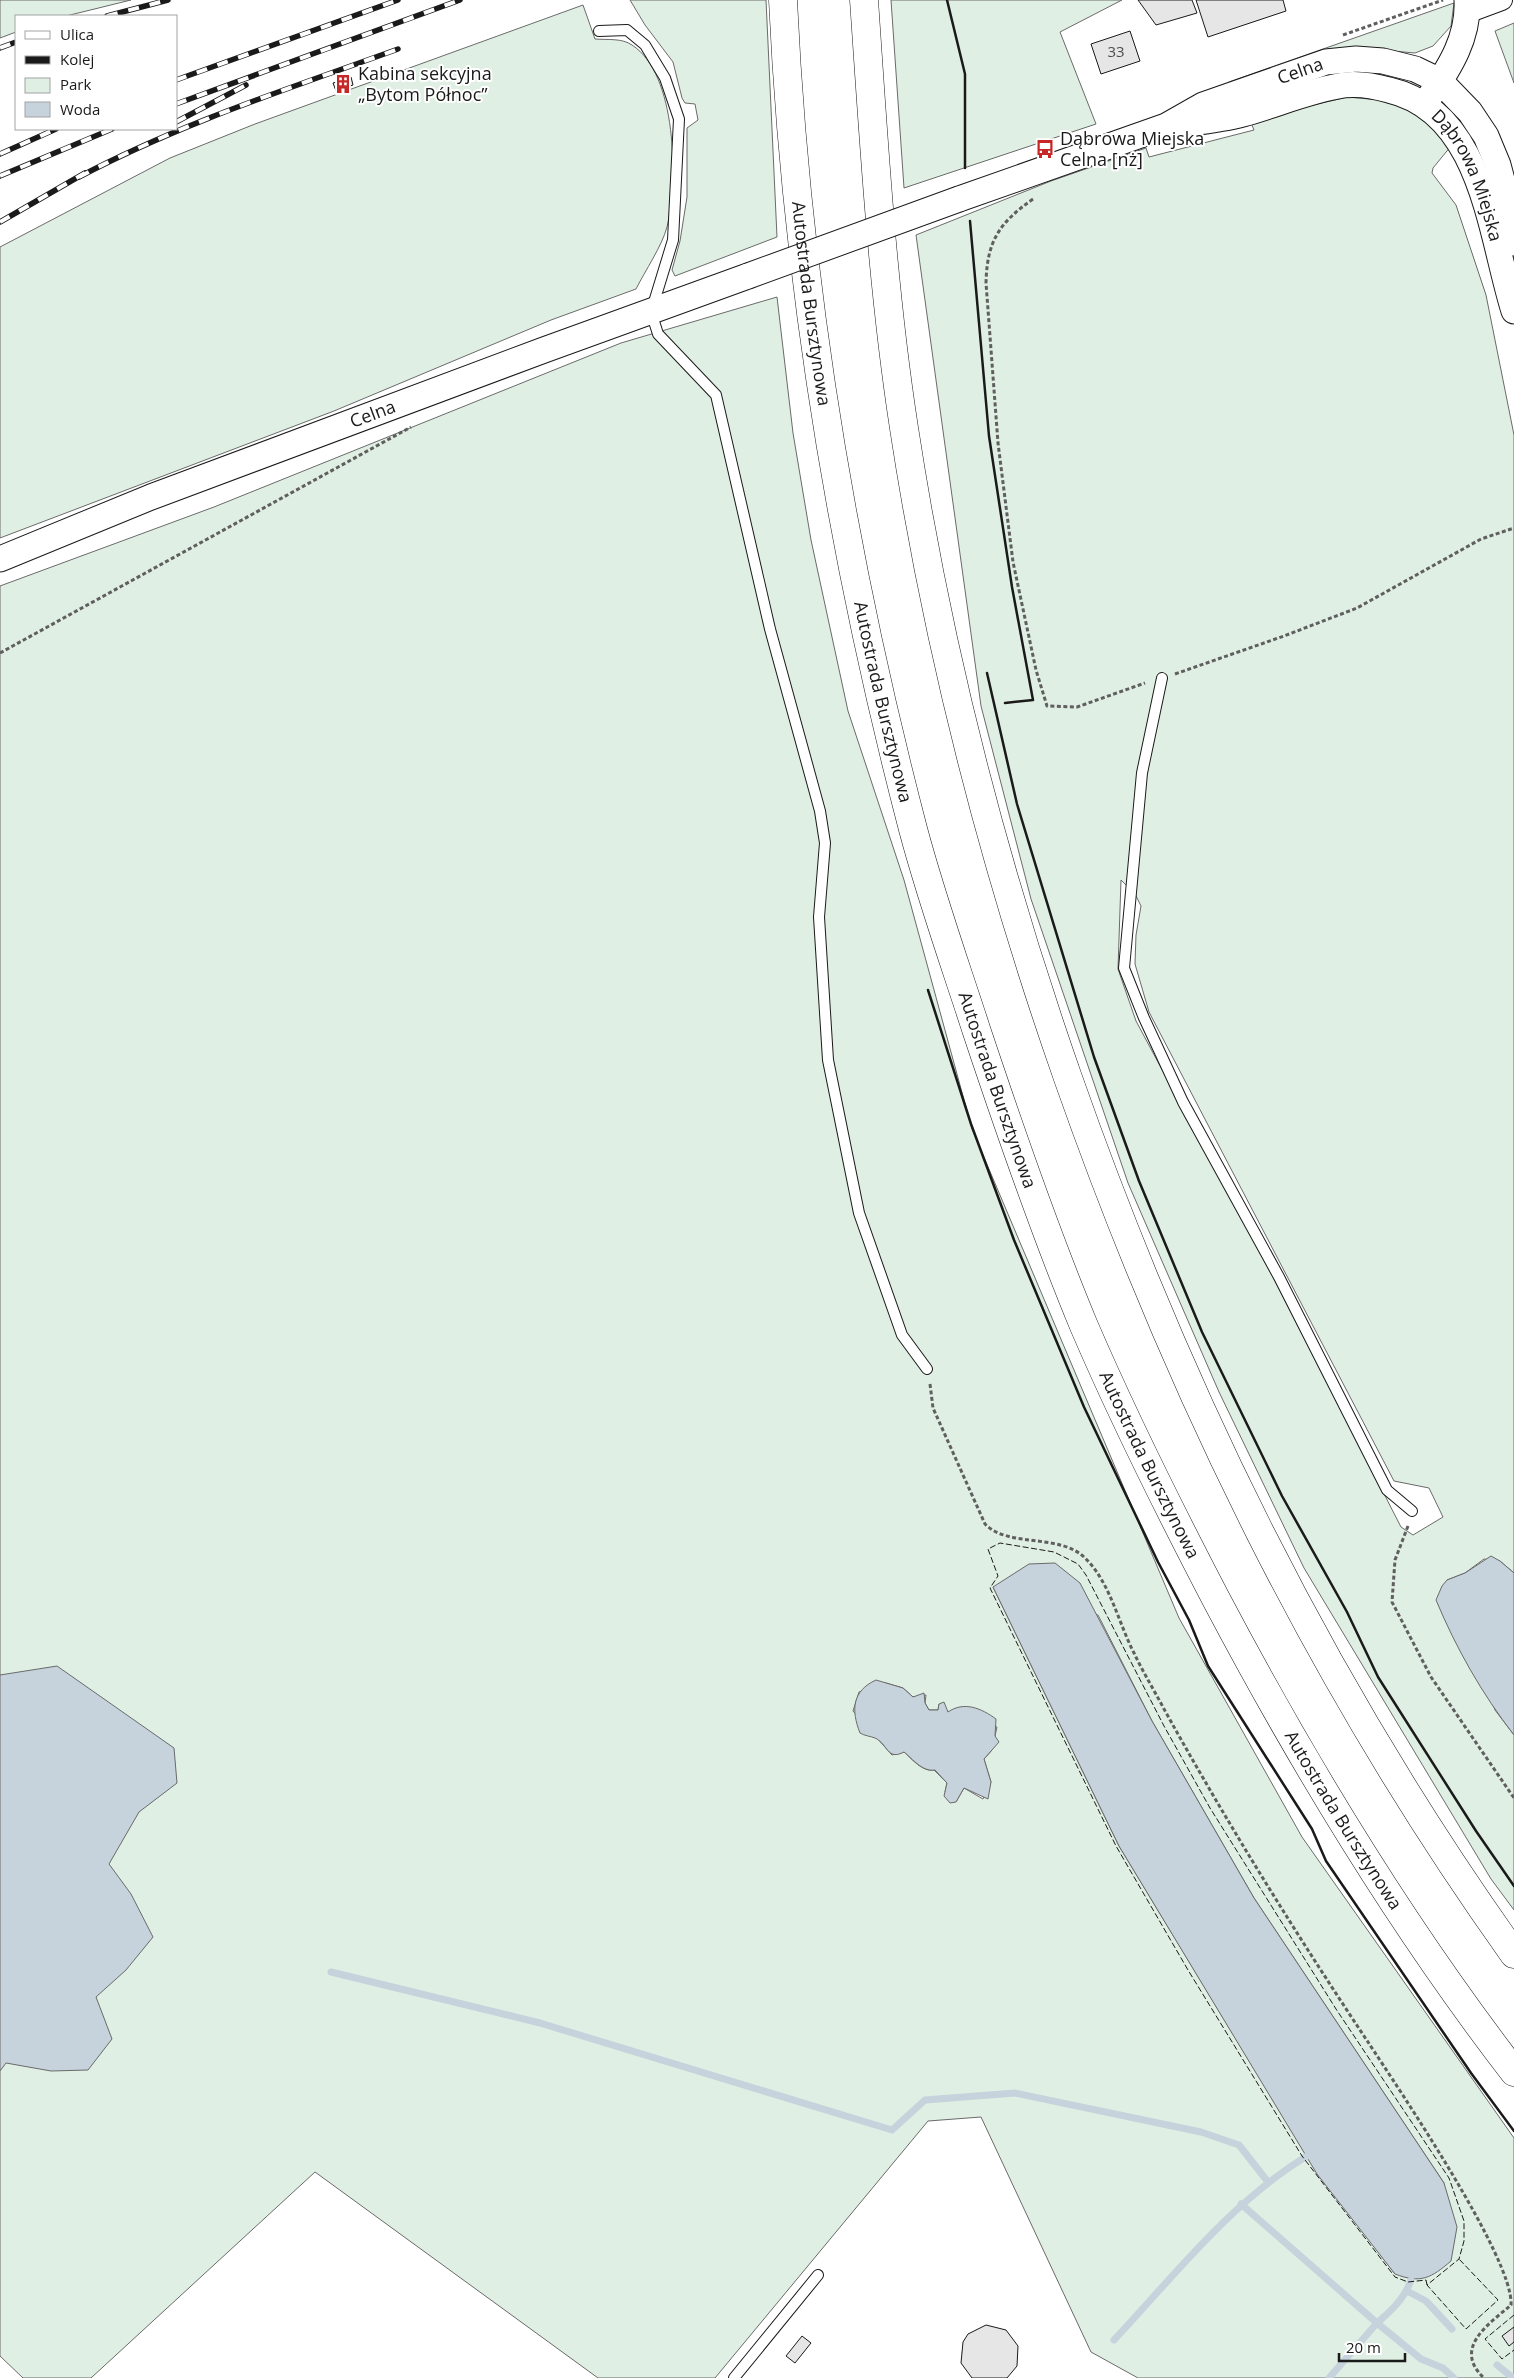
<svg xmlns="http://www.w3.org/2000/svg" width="1514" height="2378" font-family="'Open Sans',sans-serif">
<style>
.green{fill:#e0efe3;stroke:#6a6a6a;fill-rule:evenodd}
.water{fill:#c6d2dc;stroke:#6a6a6a}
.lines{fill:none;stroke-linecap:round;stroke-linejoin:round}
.stream{stroke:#c6d2dc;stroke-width:7}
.building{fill:#e6e6e6;stroke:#1a1a1a}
.service-casing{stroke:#1a1a1a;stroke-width:12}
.minor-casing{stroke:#1a1a1a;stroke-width:22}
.tertiary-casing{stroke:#1a1a1a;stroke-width:27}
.motorway-casing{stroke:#1a1a1a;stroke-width:29}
.path{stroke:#5f5f5f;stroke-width:3;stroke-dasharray:4 2.5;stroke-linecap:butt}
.service{stroke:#fff;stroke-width:10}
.minor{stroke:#fff;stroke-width:20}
.tertiary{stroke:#fff;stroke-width:25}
.motorway{stroke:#fff;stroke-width:28}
.rail-casing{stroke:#1a1a1a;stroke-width:5.5}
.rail{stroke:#fff;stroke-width:4;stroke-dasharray:11;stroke-linecap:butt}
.tertiary-bridge-casing{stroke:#1a1a1a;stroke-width:27;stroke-linecap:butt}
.tertiary-bridge{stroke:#fff;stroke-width:25}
.fence{stroke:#1a1a1a;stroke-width:1;stroke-dasharray:6 2.5;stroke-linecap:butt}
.wall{stroke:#1a1a1a;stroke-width:2.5}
.labels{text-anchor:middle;stroke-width:4;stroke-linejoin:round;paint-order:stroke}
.number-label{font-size:15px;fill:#4d4d4d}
.street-label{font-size:18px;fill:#1a1a1a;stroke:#fff}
.poi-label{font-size:18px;fill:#1a1a1a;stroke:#fff;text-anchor:start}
</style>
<rect width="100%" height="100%" fill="#fff"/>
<g class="green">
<polygon points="0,0 131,0 66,16 16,16 16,32 0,38"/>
<polygon points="630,0 766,0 777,237 675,276 672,270 680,241 687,197 687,128 698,120 695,104 685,103 682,98 673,62 645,25"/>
<polygon points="891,0 1122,0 1060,32 1096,124 904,188"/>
<polygon points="1454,3 1451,26 1433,46 1415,53 1381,50 1230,86 1229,82"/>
<path d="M 583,5 L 595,39 C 608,40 622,38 632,45 C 677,74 678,180 667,227 C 662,246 645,271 636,289 L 551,320 L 334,411 L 0,538 L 0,247 L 170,158 L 255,124 Z"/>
<polygon points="1514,23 1514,83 1495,31"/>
<path d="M 1347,97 L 1391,101 L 1417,112 L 1451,146 L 1433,168 L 1432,173 L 1456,205 L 1486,295 L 1514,435 L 1514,1573 L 1500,1561 L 1484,1559 L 1465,1573 L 1447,1580 L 1495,1710 L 1514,1735 L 1514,1910 L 1491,1879 L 1304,1568 L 1219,1392 L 1128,1183 L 1031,899 L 981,706 L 916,235 L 1051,181 L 1146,148 L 1149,157 L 1254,130 L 1250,120 ZM 1121,880 L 1135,894 L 1141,906 L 1136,935 L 1135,964 L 1149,1012 L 1394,1481 L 1429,1488 L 1443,1517 L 1413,1535 L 1401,1527 L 1272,1275 L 1136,1021 L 1118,969 Z"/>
<path d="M 777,297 L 793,433 L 811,540 L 848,711 L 904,880 L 972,1129 L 1179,1618 L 1302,1837 L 1514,2138 L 1514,2378 L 1138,2378 L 1091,2352 L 981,2117 L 928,2121 L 715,2378 L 598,2378 L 315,2172 L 91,2378 L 23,2378 L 0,2356 L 0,586 L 214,507 L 621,343 ZM 993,1587 L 1098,1615 L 1152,1721 L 1254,1898 L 1444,2183 L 1395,2274 L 1307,2156 L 1119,1846 ZM 886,1683 L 903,1688 L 913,1697 L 926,1695 L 925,1703 L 929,1710 L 938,1710 L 939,1704 L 948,1712 L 997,1727 L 992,1750 L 984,1759 L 991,1782 L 983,1799 L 964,1788 L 956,1802 L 945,1792 L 947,1783 L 934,1770 C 922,1772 912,1759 904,1752 L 892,1755 L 853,1711 L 859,1692 Z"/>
</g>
<g class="water">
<path d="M 1491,1556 L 1500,1561 L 1514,1573 L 1514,1735 C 1482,1694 1456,1648 1436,1600 L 1442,1586 L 1447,1580 L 1465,1573 Z"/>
<path d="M 1055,1563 L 1080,1583 L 1152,1721 L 1254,1898 L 1444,2183 L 1457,2227 L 1451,2261 C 1431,2278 1421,2284 1395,2274 L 1317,2174 L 1119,1846 L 993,1587 L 1029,1564 Z"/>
<polygon points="57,1666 174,1748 177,1783 139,1812 109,1864 131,1894 153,1937 126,1970 96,1997 112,2039 88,2070 51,2071 6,2063 0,2071 0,1675"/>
<path d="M 876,1680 L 903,1688 L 913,1697 L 924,1693 L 925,1703 L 929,1710 L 938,1710 L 939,1704 L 944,1702 L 948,1712 C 964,1701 981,1708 996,1719 L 995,1736 L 999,1742 L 984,1759 L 991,1782 L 988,1799 L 964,1788 L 956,1802 L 950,1803 L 944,1796 L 947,1783 L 935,1770 C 922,1772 913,1759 904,1752 C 887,1761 888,1744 875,1738 C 870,1736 865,1736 860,1733 C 851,1710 852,1691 876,1680 Z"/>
</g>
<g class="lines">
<g class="stream">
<polyline points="331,1972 540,2023 892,2130 925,2100 1015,2093 1201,2132 1239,2145 1268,2182"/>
<polyline points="1241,2204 1377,2323 1329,2378"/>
<path d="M 1411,2280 C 1405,2298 1391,2311 1377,2323 L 1421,2359 L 1443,2368 L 1454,2378"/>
<polyline points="1407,2291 1426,2301 1452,2329"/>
<path d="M 1114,2340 C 1174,2276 1231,2202 1307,2156"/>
<polyline points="1497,2365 1513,2378"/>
</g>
</g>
<g class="building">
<polygon points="1138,0 1192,0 1197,13 1156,25"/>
<polygon points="1196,0 1283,0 1286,11 1208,37"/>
<polygon points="1130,31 1140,61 1101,74 1091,44"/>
<polygon points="351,77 353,85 336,91 333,83"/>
<polygon points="986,2325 1006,2330 1018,2346 1017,2366 1007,2378 972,2378 961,2363 963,2342 968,2334"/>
<polygon points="1514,2327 1514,2342 1509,2346 1502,2336"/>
<polygon points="802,2336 811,2343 795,2363 786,2356"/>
</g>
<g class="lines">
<g class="service-casing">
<g id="service">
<polyline points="599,31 627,30 645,45 665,78 679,119 673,240 651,312 658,334 716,395 770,629 820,811 825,843 819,917 828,1060 859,1213 902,1335 927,1369"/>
<polyline points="1162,678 1142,773 1124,968 1144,1018 1183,1102 1279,1277 1387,1490 1412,1511"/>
<polyline points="734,2378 818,2275"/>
</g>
</g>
<g class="minor-casing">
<polyline id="minor" points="1467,13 1502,0"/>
</g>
<g class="tertiary-casing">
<g id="tertiary">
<path d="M 1430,96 C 1450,67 1469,37 1467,0"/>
<path id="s1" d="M 1176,125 C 1198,122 1221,120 1243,114 C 1276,105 1310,90 1344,85 C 1360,83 1375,86 1389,90 C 1483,112 1490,235 1514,311"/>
<path id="s2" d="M 959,199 L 1166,126 L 1203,105 L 1326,62 L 1356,59 L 1383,61 L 1415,69 L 1440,81 L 1470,112 L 1486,136 L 1498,165 L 1507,199 L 1514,243"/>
<path id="s3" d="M 0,559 L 151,497 L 544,350 L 748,276"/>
</g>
</g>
<g class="motorway-casing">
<g id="motorway">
<path id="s4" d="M 783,0 C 796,280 842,558 913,829 C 931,897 955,964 977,1032 C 1010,1131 1044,1230 1084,1326 C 1124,1419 1169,1509 1216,1599 C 1303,1764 1400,1924 1514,2072"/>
<path d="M 864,0 C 874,143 882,286 904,428 C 938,650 994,867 1068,1078 C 1178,1391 1321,1684 1514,1954"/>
</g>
</g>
<g class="path">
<polyline points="1343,35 1443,0"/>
<path d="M 1033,199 C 999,223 987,241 986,283 L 998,443 L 1013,562 L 1036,670 L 1047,706 L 1077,707 L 1145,683"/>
<polyline points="0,653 411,427"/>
<polyline points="1175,674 1284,636 1357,608 1481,539 1514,528"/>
<path d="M 930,1384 L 933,1408 L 985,1524 C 1008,1548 1060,1533 1085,1558 C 1110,1582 1118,1622 1134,1653 C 1143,1672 1154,1690 1164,1709 C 1227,1823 1296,1934 1368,2042 C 1398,2088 1514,2259 1511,2305 C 1489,2324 1452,2348 1484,2378"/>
<polyline points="1408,1526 1395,1560 1392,1602 1431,1677 1514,1798"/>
</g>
<use href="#service" class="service"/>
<use href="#minor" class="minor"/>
<use href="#tertiary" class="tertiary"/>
<use href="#motorway" class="motorway"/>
<g class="rail-casing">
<g id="rail">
<polyline points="107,16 168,0"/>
<polyline points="0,48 16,42"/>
<polyline points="176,80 398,0"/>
<polyline points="176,104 460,0"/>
<polyline points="176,122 246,85"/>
<polyline points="0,154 56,129"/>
<polyline points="0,176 112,129"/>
<path d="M 79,177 C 181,123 291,88 398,49"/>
<polyline points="0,222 85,173"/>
</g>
</g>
<use href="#rail" class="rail"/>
<g class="tertiary-bridge-casing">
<polyline id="tertiary-bridge" points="748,276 959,199"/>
</g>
<use href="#tertiary-bridge" class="tertiary-bridge"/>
<g class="fence">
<polyline points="1427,2285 1426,2280 1408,2282 1395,2277 1302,2156 1188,1970 1116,1846 990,1588 998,1576 988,1549 1000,1543 1054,1552 1078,1564 1086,1575 1164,1726 1210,1808 1336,2009 1449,2178 1464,2221 1464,2241 1459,2259 1427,2285 1466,2329 1498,2300 1459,2259"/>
<polyline points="1514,2315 1485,2339 1502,2359 1514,2350"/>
</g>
<g class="wall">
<polyline points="947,0 965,74 965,168"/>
<polyline points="970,221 989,436 1012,587 1033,700 1005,703"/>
<polyline points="987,673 1017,804 1094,1057 1139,1181 1202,1332 1282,1496 1347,1612 1378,1677 1476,1831 1514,1886"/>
<polyline points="928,990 971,1124 1014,1240 1084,1407 1158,1562 1189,1620 1208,1666 1312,1829 1326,1861 1471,2073 1514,2131"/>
</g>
</g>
<defs>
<g id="building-bare" transform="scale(1.5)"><path d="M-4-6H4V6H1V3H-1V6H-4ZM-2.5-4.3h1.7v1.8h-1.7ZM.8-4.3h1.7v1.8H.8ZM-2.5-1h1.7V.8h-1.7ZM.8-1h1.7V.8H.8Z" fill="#c62828" stroke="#fff" stroke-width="2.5" paint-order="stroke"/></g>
<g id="bus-bare" transform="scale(1.5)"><path d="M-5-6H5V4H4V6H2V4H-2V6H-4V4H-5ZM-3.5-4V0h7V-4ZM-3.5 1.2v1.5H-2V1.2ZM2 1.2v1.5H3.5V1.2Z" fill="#c62828" stroke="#fff" stroke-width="2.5" paint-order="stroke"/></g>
</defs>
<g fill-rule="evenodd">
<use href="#building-bare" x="343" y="84"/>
<use href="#bus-bare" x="1045" y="149"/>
</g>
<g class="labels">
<g class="number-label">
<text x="1116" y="57">33</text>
</g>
<g class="street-label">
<text dy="6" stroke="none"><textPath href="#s2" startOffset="365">Celna</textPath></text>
<text dy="6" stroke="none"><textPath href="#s1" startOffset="342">Dąbrowa Miejska</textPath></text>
<text dy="6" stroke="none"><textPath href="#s4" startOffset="305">Autostrada Bursztynowa</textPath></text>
<text dy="6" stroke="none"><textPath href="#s3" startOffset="400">Celna</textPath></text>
<text dy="6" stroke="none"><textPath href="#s4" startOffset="710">Autostrada Bursztynowa</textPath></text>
<text dy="6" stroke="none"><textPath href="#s4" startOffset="1115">Autostrada Bursztynowa</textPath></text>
<text dy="6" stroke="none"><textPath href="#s4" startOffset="1520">Autostrada Bursztynowa</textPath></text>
<text dy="6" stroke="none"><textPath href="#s4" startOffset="1925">Autostrada Bursztynowa</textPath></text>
</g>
<g class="poi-label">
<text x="358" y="80">Kabina sekcyjna<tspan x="358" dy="21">„Bytom Północ”</tspan></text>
<text x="1060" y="145">Dąbrowa Miejska<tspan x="1060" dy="21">Celna [nż]</tspan></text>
</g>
</g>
<rect x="15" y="15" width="162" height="115" fill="#ffffff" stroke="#a3a3a3"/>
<rect x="25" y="31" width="25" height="8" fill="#ffffff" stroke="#a3a3a3"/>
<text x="60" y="40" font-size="15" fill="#1a1a1a">Ulica</text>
<rect x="25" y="56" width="25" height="8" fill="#1a1a1a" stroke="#a3a3a3"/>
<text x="60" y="65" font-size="15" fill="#1a1a1a">Kolej</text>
<rect x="25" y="78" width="25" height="15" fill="#e0efe3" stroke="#a3a3a3"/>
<text x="60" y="90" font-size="15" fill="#1a1a1a">Park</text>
<rect x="25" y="102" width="25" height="15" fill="#c6d2dc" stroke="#a3a3a3"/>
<text x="60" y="115" font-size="15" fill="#1a1a1a">Woda</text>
<path d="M1339 2353v8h66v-8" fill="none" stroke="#1a1a1a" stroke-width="2.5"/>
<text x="1346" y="2353" font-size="15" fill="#1a1a1a" stroke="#ffffff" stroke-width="4" paint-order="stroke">20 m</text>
</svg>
